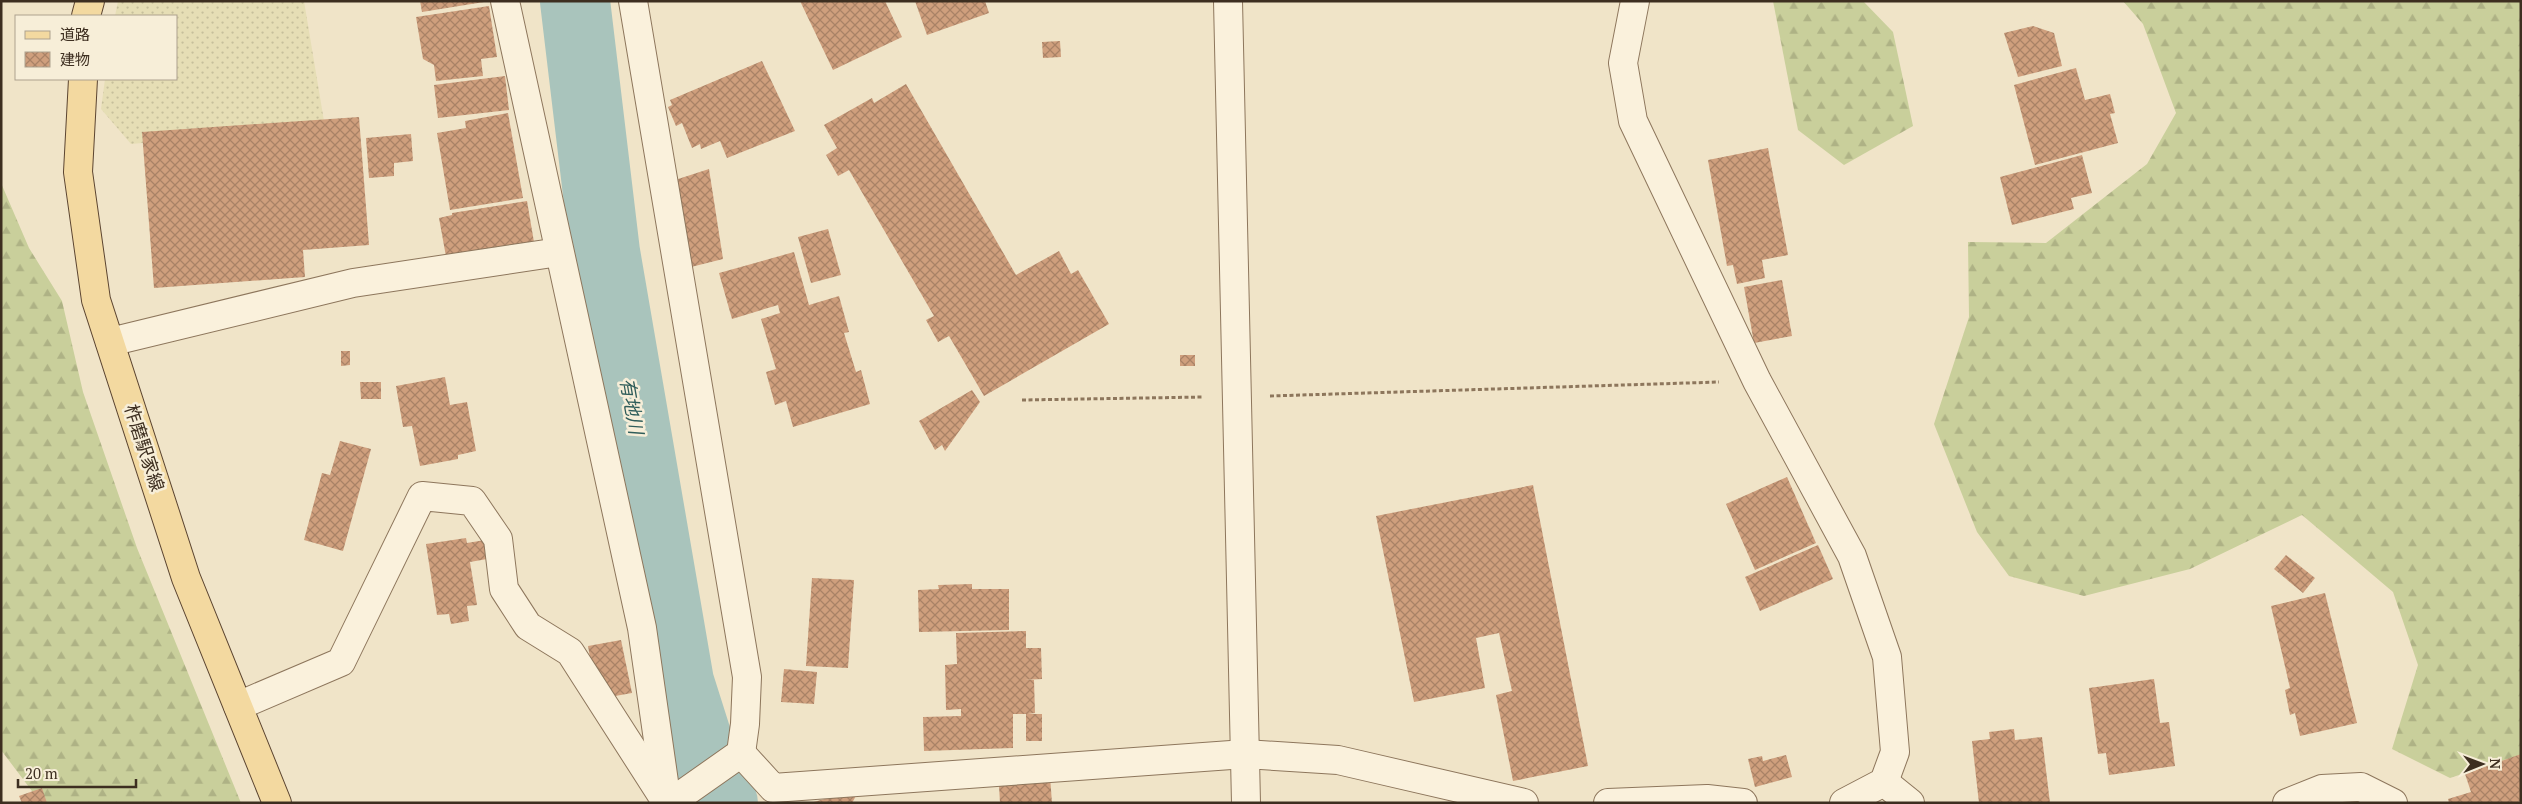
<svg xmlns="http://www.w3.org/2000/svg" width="2522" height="804" font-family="'PT Serif','Noto Sans JP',serif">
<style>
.farmland{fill:url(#farmland-dots)}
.forest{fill:url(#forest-firs)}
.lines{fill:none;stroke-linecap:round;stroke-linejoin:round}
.river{stroke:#a9c4bc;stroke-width:70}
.building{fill:url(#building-cross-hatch)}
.minor-casing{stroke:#8d765c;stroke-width:30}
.major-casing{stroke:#5b4430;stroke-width:30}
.path{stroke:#8d765c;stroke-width:3;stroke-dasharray:4 2.5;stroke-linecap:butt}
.minor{stroke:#faf1dc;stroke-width:28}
.major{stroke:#f3d9a0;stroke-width:28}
.labels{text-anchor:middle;stroke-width:5;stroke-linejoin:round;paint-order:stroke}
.street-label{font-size:18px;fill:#3d2e20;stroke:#f7eed8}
.water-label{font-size:19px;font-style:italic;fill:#2f5d5a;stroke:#f7eed8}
</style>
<defs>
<pattern id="farmland-dots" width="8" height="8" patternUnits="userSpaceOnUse" patternTransform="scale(1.25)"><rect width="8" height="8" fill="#e6deb5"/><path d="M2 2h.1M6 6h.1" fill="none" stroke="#c6bf9b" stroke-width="1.8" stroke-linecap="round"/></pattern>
<pattern id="forest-firs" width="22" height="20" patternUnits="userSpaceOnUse" patternTransform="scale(1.25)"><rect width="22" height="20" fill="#c9cf9b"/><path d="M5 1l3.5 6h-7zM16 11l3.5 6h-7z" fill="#aeb285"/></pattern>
<pattern id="building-cross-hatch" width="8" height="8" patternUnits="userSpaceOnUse" patternTransform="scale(1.25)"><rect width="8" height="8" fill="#cf9f7d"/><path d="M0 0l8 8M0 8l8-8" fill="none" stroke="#a98266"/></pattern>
</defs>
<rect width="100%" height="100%" fill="#f0e4c8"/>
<polygon class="farmland" points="118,1 304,1 325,127 131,144 101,109 105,79 176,79 176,16 115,16"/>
<g class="forest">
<polygon points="1773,1 1863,1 1893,32 1913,126 1844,165 1798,130"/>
<polygon points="2123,1 2521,1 2521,757 2517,756 2450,778 2392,749 2418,665 2393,592 2302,515 2190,569 2084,596 2009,576 1977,532 1934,424 1969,317 1968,242 2046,243 2147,164 2176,113 2143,24"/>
<polygon points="1,183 29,248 62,301 83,392 137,548 241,803 41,803 1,750"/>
</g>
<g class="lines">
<polyline class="river" points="575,1 605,252 679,682 698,742 723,803"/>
</g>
<g class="building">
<polygon points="420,1 484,1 484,2 422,12"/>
<polygon points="800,1 885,1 902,37 833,70"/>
<polygon points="915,1 985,1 989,13 927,35"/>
<polygon points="489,6 497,57 481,59 483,76 436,81 434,65 423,59 416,17"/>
<polygon points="2033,26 2054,33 2062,66 2018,77 2004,33"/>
<polygon points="1060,41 1061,57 1043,58 1042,42"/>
<polygon points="762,61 795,131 727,158 720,141 701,149 700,144 692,148 682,123 676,126 668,107 672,105 670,100"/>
<polygon points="2076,68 2085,100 2110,94 2115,113 2110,114 2118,143 2035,165 2014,85"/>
<polygon points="505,76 509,110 438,118 434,85"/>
<polygon points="906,84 1016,275 1059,251 1071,274 1078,270 1109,324 984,396 949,336 938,342 926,320 934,316 849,170 838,176 826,155 837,148 824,125 872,98 874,103"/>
<polygon points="508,113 523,198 450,210 437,133 466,128 465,121"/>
<polygon points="359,117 369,245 303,250 305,277 154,288 142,132"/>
<polygon points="411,134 413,161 394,163 394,176 369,178 366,138"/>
<polygon points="1768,148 1788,255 1762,260 1765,278 1737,284 1733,265 1727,266 1708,160"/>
<polygon points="2082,155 2092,193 2071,198 2074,209 2012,225 2000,177"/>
<polygon points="709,169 723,259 687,268 672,181"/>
<polygon points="527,201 535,248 447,262 439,218 452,215 452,213"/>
<polygon points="828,229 841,275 811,283 798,237"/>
<polygon points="794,252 809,305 839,296 849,332 844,333 856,372 861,370 870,404 793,427 786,401 775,405 766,372 776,369 761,319 780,313 778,305 732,319 719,273"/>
<polygon points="1782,280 1792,336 1754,343 1744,287"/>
<polygon points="341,351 350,351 350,365 341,366"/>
<rect x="1180" y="355" width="15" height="11"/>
<polygon points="445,377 450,405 467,402 476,451 458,455 458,459 420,466 412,426 403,427 396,386"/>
<polygon points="360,382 381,382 381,399 361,399"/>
<polygon points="972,390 980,402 945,451 942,445 935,450 919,421"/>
<polygon points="340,441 371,449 343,551 304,540 322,473 330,475"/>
<polygon points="1787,477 1816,543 1755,570 1726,504"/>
<polygon points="1533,485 1588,766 1513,781 1496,695 1512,691 1499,633 1476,638 1485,688 1414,702 1376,516"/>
<polygon points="466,538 467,543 485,540 487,559 470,562 477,605 467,606 469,621 451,624 449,614 437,615 426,544"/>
<polygon points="1818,545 1833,579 1760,611 1745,577"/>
<polygon points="2286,555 2315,578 2303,593 2274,569"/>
<polygon points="812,578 854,580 848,668 806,666"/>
<polygon points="972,584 972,589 1009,589 1009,630 919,632 918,590 939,589 938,585"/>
<polygon points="2325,593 2357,723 2300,736 2295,713 2290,715 2285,690 2290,688 2271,606"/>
<polygon points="1026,631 1026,648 1041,648 1042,679 1025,680 1034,680 1035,713 1028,714 1042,714 1042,741 1026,741 1026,714 1013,714 1013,748 924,751 923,717 961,716 961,709 946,710 945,665 957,664 956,633"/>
<polygon points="621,640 632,693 604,698 593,675 588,646"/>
<polygon points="784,669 817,672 814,704 781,702"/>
<polygon points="2154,679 2160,723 2169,722 2175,766 2109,775 2106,753 2098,754 2089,688"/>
<polygon points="2014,729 2015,740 2042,737 2050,803 1979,803 1972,741 1990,739 1989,732"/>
<polygon points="2521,754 2521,801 2514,803 2449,803 2448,799 2471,792 2465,774"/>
<polygon points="1786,755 1792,777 1755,787 1748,759 1762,756 1763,761"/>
<polygon points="1050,776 1052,803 1000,803 999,786 1022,784 1022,778"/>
<polygon points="42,788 47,803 22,803 19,796"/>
<polygon points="854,791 857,794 852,803 810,803"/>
</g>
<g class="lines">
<g class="minor-casing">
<g id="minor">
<polyline points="505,1 642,628 667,803"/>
<polyline points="633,1 747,677 745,724 741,753 670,803"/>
<polyline points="1228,1 1246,803"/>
<polyline points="1635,1 1623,63 1633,121 1757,381 1852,556 1887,657 1895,752 1884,782 1844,803"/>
<polyline points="110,342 353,283 559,252"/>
<polyline points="238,706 341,662 422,496 472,501 498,539 504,589 528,626 570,652 663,797"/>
<polyline points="741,753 773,788 1245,754 1338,760 1524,803"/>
<polyline points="1884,782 1910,803"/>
<polyline points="1608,803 1707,799 1743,803"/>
<polyline points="2287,803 2322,789 2361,787 2393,803"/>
</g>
</g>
<g class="major-casing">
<g id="major">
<polyline points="86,16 90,1"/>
<polyline points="83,79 78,172 96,300 186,578 277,803"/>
</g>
</g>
<g class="path">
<polyline points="1270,396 1719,382"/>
<polyline points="1022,400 1204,397"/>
</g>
<use href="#minor" class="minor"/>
<use href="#major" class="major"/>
</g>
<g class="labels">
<g class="street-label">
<text transform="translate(144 448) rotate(72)" y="6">柞磨駅家線</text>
</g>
<g class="water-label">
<text transform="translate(632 406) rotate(80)" y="7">有地川</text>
</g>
</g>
<rect width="2522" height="804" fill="none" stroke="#3d2e20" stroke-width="5"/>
<rect x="15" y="15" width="162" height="65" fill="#f7eed8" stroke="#ada18e"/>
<rect x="25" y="31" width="25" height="8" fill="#f3d9a0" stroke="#ada18e"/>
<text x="60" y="40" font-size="15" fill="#3d2e20">道路</text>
<rect x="25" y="52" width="25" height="15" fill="url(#building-cross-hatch)" stroke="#ada18e"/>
<text x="60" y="65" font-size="15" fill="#3d2e20">建物</text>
<g transform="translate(2482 764) rotate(89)" stroke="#f7eed8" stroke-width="4" paint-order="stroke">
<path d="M0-4L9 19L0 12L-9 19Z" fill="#3d2e20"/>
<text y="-8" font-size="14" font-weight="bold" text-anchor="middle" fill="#3d2e20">N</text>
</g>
<path d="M18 779v8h118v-8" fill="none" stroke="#3d2e20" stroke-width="2.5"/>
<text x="25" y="779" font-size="15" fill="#3d2e20" stroke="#f7eed8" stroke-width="4" paint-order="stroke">20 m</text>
</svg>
